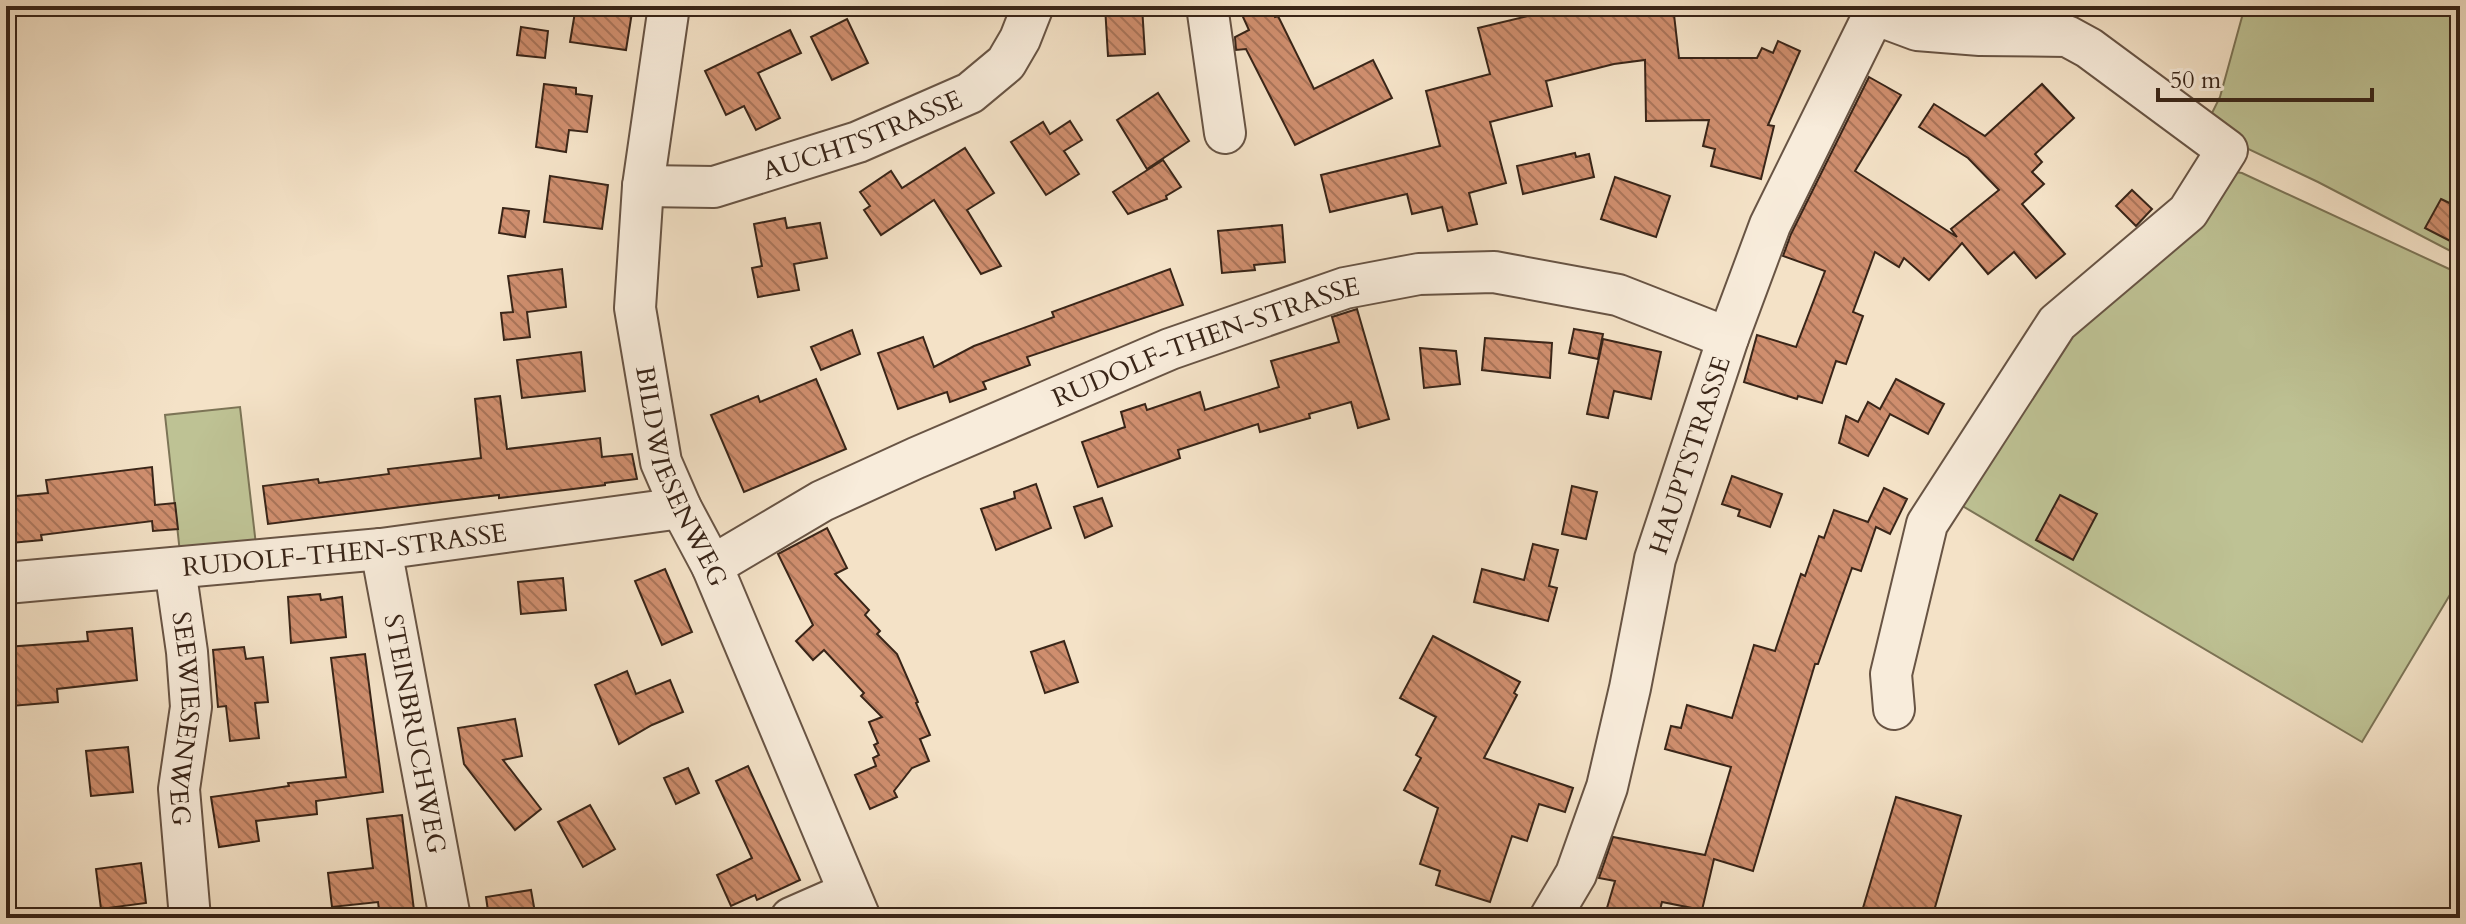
<svg xmlns="http://www.w3.org/2000/svg" width="2466" height="924" font-family="Cardo,serif">
<style>
.green{fill:#bec294;stroke:#7c7456;stroke-width:2}
.building{fill:url(#building-back-hatch);stroke:#392518;stroke-width:2}
.lines{fill:none;stroke-linecap:round;stroke-linejoin:round}
.minor-casing{stroke:#685444;stroke-width:44}
.minor{stroke:#f8ecdb;stroke-width:40}
.labels{text-anchor:middle;stroke-width:7;stroke-linejoin:round;paint-order:stroke}
.street-label{font-size:26px;fill:#392518;stroke:#f8ecdb}
</style>
<defs>
<pattern id="building-back-hatch" width="6" height="6" patternUnits="userSpaceOnUse" patternTransform="scale(2)"><rect width="6" height="6" fill="#cf8e6e"/><path d="M-1 5l2 2M0 0l6 6M5-1l2 2" fill="none" stroke="#a97459"/></pattern>
</defs>
<rect width="100%" height="100%" fill="#f4e2c7"/>
<filter id="stains"><feTurbulence type="fractalNoise" baseFrequency=".0025" numOctaves="4"/><feColorMatrix values="0 0 0 0 .2 0 0 0 0 .09 0 0 0 0 .02 0 0 0 .5 -.17"/></filter>
<radialGradient id="worn" r=".72"><stop offset=".6" stop-color="#630" stop-opacity="0"/><stop offset="1" stop-color="#630" stop-opacity=".3"/></radialGradient>
<g class="green">
<polygon points="2245,6 2460,6 2460,256 2318,182 2221,136 2207,123 2220,97"/>
<polygon points="2229,171 2242,173 2460,274 2460,578 2362,742 1954,501 2067,327"/>
<polygon points="240,407 256,545 180,553 165,415"/>
</g>
<g class="building">
<polygon points="576,6 633,6 626,50 570,42"/>
<polygon points="1105,6 1142,6 1145,54 1108,56"/>
<polygon points="1238,6 1269,6 1275,17 1278,16 1314,89 1373,60 1392,98 1295,145 1246,49 1236,50 1235,37 1249,30"/>
<polygon points="1526,6 1673,6 1679,58 1757,58 1762,48 1773,53 1778,41 1800,51 1768,125 1774,126 1761,179 1711,166 1715,149 1703,146 1709,120 1646,121 1645,60 1614,64 1546,81 1552,106 1490,122 1506,183 1469,193 1477,224 1448,231 1442,207 1412,214 1407,194 1330,212 1321,175 1440,146 1426,91 1490,74 1478,28 1528,16"/>
<polygon points="847,19 868,63 832,80 811,37"/>
<polygon points="521,27 548,31 545,58 517,55"/>
<polygon points="790,30 801,53 758,73 780,118 756,130 744,106 726,115 705,71"/>
<polygon points="1869,77 1901,95 1855,171 1957,237 1951,229 1999,190 1968,158 1919,127 1934,104 1985,136 2042,84 2074,118 2035,154 2042,162 2032,172 2044,184 2022,204 2065,254 2036,278 2014,252 1988,274 1962,243 1929,280 1904,258 1899,267 1875,252 1853,312 1863,316 1846,364 1836,361 1822,403 1798,396 1797,399 1744,382 1757,335 1796,347 1825,271 1783,256 1791,234"/>
<polygon points="544,84 576,88 576,94 592,96 587,132 569,130 566,152 536,147"/>
<polygon points="1158,93 1189,141 1147,169 1117,120"/>
<polygon points="1070,121 1082,140 1064,151 1079,174 1046,195 1011,142 1043,122 1050,134"/>
<polygon points="965,148 994,193 967,210 1001,266 981,274 934,200 881,235 864,210 870,206 860,192 891,171 902,188"/>
<polygon points="1575,153 1576,157 1589,154 1594,177 1523,194 1517,166"/>
<polygon points="1163,160 1181,187 1166,196 1167,199 1128,214 1113,192"/>
<polygon points="550,176 608,185 602,229 544,222"/>
<polygon points="1615,177 1670,196 1656,237 1601,219"/>
<polygon points="2132,190 2152,209 2136,226 2116,206"/>
<polygon points="2441,199 2460,208 2460,246 2425,228"/>
<polygon points="503,208 529,211 525,237 499,233"/>
<polygon points="785,218 787,228 820,223 827,258 794,264 799,290 758,297 752,268 762,266 754,224"/>
<polygon points="1282,225 1285,262 1254,265 1255,270 1222,273 1218,231"/>
<polygon points="562,269 566,307 527,312 530,337 504,340 501,313 513,312 508,276"/>
<polygon points="1170,269 1183,305 1027,357 1030,365 983,382 986,389 950,402 947,392 898,409 878,353 923,337 934,367 974,346 1054,317 1052,312"/>
<polygon points="1357,309 1389,419 1358,428 1351,402 1309,414 1310,418 1260,432 1258,424 1178,450 1180,458 1098,487 1082,442 1125,427 1121,412 1145,404 1147,410 1200,392 1205,410 1279,387 1271,361 1339,342 1332,317"/>
<polygon points="1574,329 1603,334 1598,359 1569,353"/>
<polygon points="852,330 860,354 821,370 811,347"/>
<polygon points="1485,338 1552,343 1550,378 1482,370"/>
<polygon points="1603,339 1661,352 1651,399 1614,391 1608,418 1587,414"/>
<polygon points="1420,348 1456,351 1460,384 1424,388"/>
<polygon points="581,352 585,391 522,398 517,360"/>
<polygon points="816,379 846,449 744,492 711,415 758,396 760,402"/>
<polygon points="1896,379 1944,404 1928,434 1890,414 1868,456 1839,443 1846,416 1858,422 1868,402 1880,409"/>
<polygon points="500,396 507,449 600,438 602,457 632,454 637,479 605,483 605,485 499,498 499,495 449,501 268,524 263,486 318,479 319,483 389,474 388,469 481,458 475,399"/>
<polygon points="152,467 155,505 175,503 178,529 153,531 152,521 41,535 42,540 11,543 10,537 6,537 6,497 48,493 46,480"/>
<polygon points="1732,476 1782,494 1770,527 1738,516 1740,510 1722,504"/>
<polygon points="1036,484 1051,528 996,550 981,509 1015,498 1014,492"/>
<polygon points="1572,486 1597,492 1586,539 1562,534"/>
<polygon points="1884,488 1907,499 1890,534 1876,527 1861,571 1852,568 1818,664 1815,664 1753,871 1714,859 1702,910 1662,902 1658,918 1604,918 1615,881 1599,878 1613,837 1705,855 1731,767 1665,749 1671,726 1681,728 1687,705 1732,718 1754,645 1775,651 1801,574 1805,576 1819,536 1824,538 1834,510 1868,522"/>
<polygon points="2060,495 2097,514 2073,560 2036,540"/>
<polygon points="1102,498 1112,526 1085,538 1074,507"/>
<polygon points="827,528 847,568 835,574 869,610 865,615 880,631 877,634 897,654 918,702 916,703 930,735 920,739 929,761 912,768 894,791 897,797 870,809 855,775 876,766 873,758 879,755 874,745 878,743 869,722 882,717 861,696 864,693 824,650 813,660 796,641 813,625 778,554"/>
<polygon points="1533,544 1558,550 1549,586 1557,588 1548,621 1474,602 1482,569 1524,580"/>
<polygon points="665,569 692,632 662,645 635,581"/>
<polygon points="563,578 566,610 521,614 518,582"/>
<polygon points="320,594 321,600 342,597 346,637 291,643 288,597"/>
<polygon points="132,628 137,680 57,689 58,702 11,706 6,647 88,641 87,632"/>
<polygon points="1433,636 1520,682 1514,693 1517,695 1484,758 1573,788 1565,812 1539,804 1527,841 1512,836 1490,902 1436,885 1440,871 1420,864 1438,808 1404,790 1421,758 1416,755 1436,717 1400,698"/>
<polygon points="1064,641 1078,682 1045,693 1031,652"/>
<polygon points="244,647 246,659 263,657 268,702 255,703 259,738 230,741 226,706 218,707 213,650"/>
<polygon points="365,654 383,792 316,801 317,814 256,821 259,841 219,847 211,797 289,786 288,783 346,777 331,658"/>
<polygon points="627,671 636,694 670,680 683,712 652,725 619,744 595,685"/>
<polygon points="515,719 522,756 503,760 541,809 515,830 464,764 458,728"/>
<polygon points="128,747 133,792 91,796 86,751"/>
<polygon points="748,766 800,880 757,900 755,895 731,906 717,875 752,858 716,781"/>
<polygon points="688,768 699,793 676,804 664,778"/>
<polygon points="1896,797 1961,816 1932,918 1860,918"/>
<polygon points="590,805 615,849 583,867 558,822"/>
<polygon points="402,815 415,918 380,918 378,902 332,907 328,873 373,868 367,819"/>
<polygon points="141,863 146,903 101,909 96,869"/>
<polygon points="531,890 536,918 489,918 486,897"/>
</g>
<g class="lines">
<g class="minor-casing">
<g id="minor">
<path id="s1" d="M 669,6 L 643,186 L 635,308 L 661,462 L 681,508 L 712,566 L 860,918"/>
<polyline points="1207,6 1225,133"/>
<polyline points="1874,14 1917,30 1980,35 2067,36 2089,48 2227,150 2188,212 2057,323 1927,524 1891,674 1894,709"/>
<path id="s2" d="M 643,186 L 714,187 L 858,142 L 970,93 L 1006,63 L 1020,39 L 1033,6"/>
<path id="s3" d="M 381,549 L 450,918"/>
<path id="s4" d="M 712,566 L 822,501 L 916,458 L 1170,349 L 1345,288 L 1419,274 L 1494,272 L 1618,295 L 1728,338"/>
<path id="s5" d="M 175,568 L 187,652 L 191,707 L 179,789 L 190,918"/>
<path id="s6" d="M 6,583 L 381,549 L 681,508"/>
<polyline points="791,918 848,893"/>
<path id="s7" d="M 1550,918 L 1576,874 L 1607,787 L 1630,688 L 1655,559 L 1728,338 L 1770,225 L 1874,14 L 1875,6"/>
</g>
</g>
<use href="#minor" class="minor"/>
</g>
<g class="labels">
<g class="street-label">
<text dy="9" stroke="none"><textPath href="#s2" startOffset="228">AUCHTSTRASSE</textPath></text>
<text dy="9" stroke="none"><textPath href="#s4" startOffset="544">RUDOLF-THEN-STRASSE</textPath></text>
<text dy="9" stroke="none"><textPath href="#s7" startOffset="486">HAUPTSTRASSE</textPath></text>
<text dy="9" stroke="none"><textPath href="#s1" startOffset="480">BILDWIESENWEG</textPath></text>
<text dy="9" stroke="none"><textPath href="#s6" startOffset="340">RUDOLF-THEN-STRASSE</textPath></text>
<text dy="9" stroke="none"><textPath href="#s5" startOffset="152">SEEWIESENWEG</textPath></text>
<text dy="9" stroke="none"><textPath href="#s3" startOffset="188">STEINBRUCHWEG</textPath></text>
</g>
</g>
<rect width="2466" height="924" fill="none" stroke="#f4e2c7" stroke-width="32"/>
<rect x="8" y="8" width="2450" height="908" fill="none" stroke="#392518" stroke-width="4"/>
<rect x="16" y="16" width="2434" height="892" fill="none" stroke="#392518" stroke-width="2"/>
<path d="M2158 88v12h214v-12" fill="none" stroke="#392518" stroke-width="4"/>
<text x="2170" y="88" font-size="24" fill="#392518" stroke="#f8ecdb" stroke-width="6" paint-order="stroke">50 m</text>
<rect width="100%" height="100%" filter="url(#stains)"/>
<rect width="100%" height="100%" fill="url(#worn)"/>
</svg>
